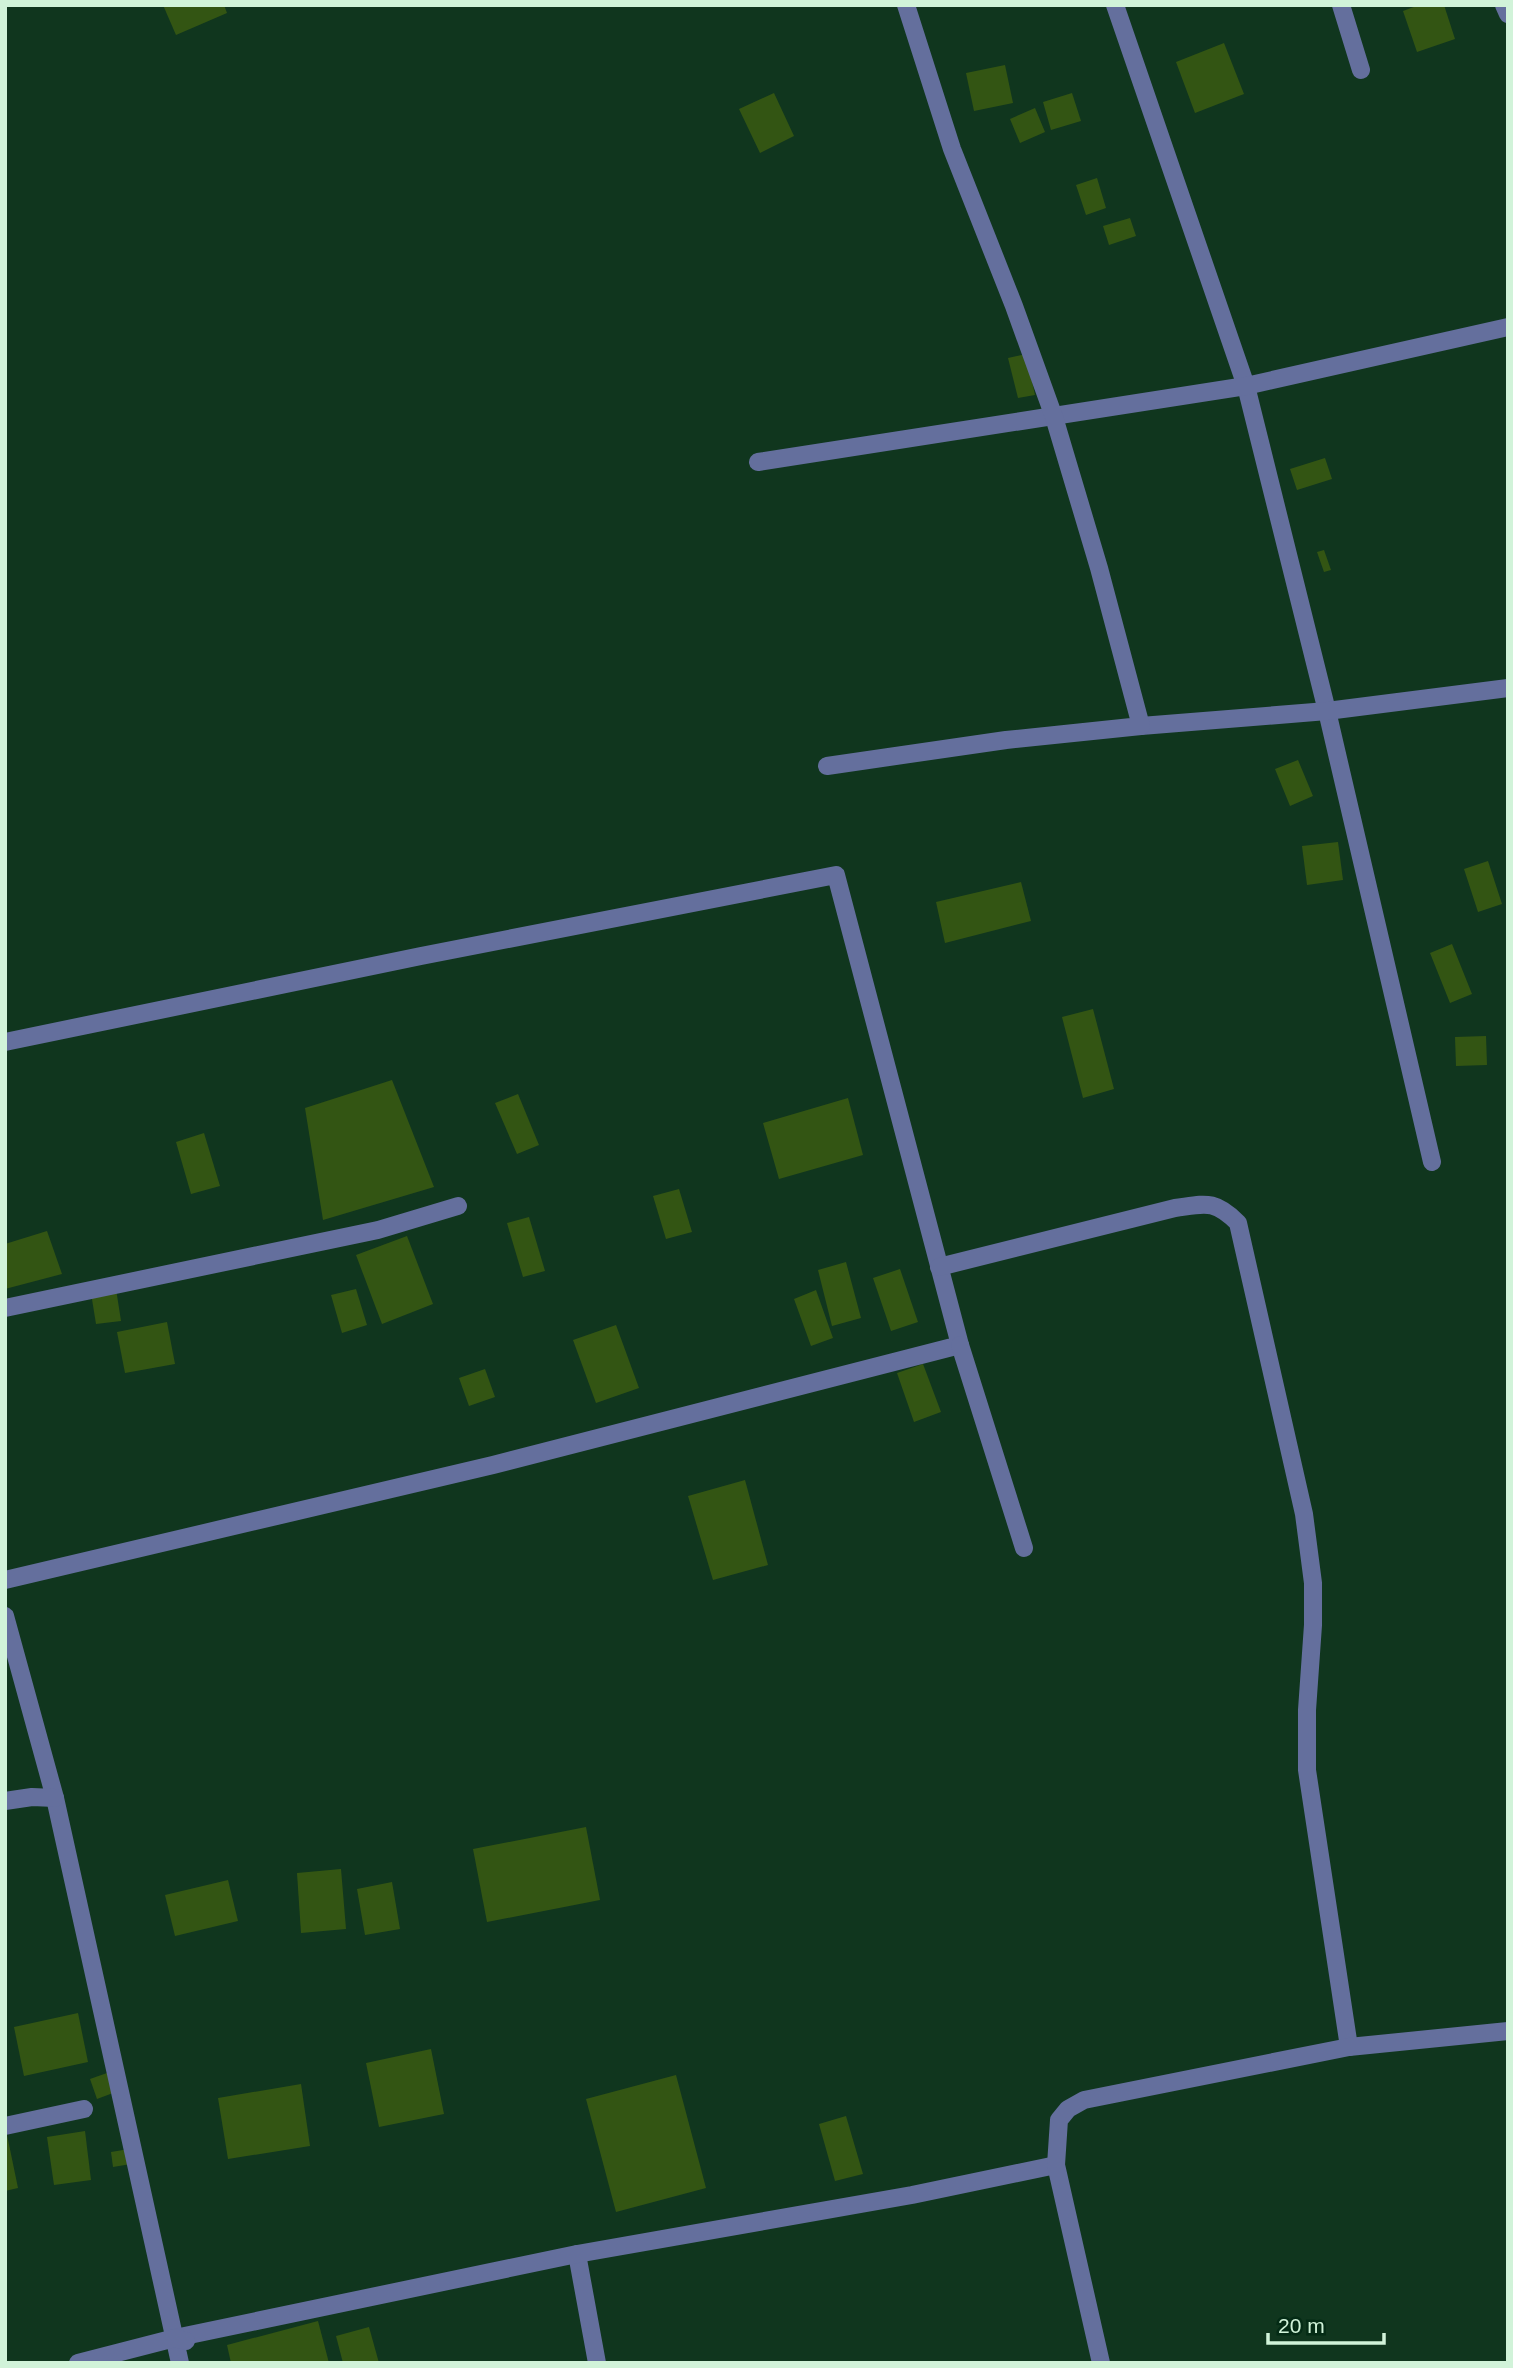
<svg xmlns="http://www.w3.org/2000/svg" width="1513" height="2368" font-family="Arial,sans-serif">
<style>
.building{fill:#335513}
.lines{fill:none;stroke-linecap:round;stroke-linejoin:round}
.minor{stroke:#646f9d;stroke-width:18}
</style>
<rect width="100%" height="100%" fill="#10361e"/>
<g class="building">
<polygon points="163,5 224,5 227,13 176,35"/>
<polygon points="1419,5 1444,5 1455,39 1417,52 1403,11"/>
<polygon points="1224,43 1244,94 1195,113 1176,62"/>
<polygon points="1005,65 1013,103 974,111 966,73"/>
<polygon points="774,93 794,136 760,153 739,109"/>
<polygon points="1072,93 1081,121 1051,130 1043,102"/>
<polygon points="1035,108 1045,132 1020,143 1010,119"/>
<polygon points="1097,178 1106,208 1086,215 1076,185"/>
<polygon points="1130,218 1136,236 1109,245 1103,226"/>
<polygon points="1026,354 1035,395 1018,398 1008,358"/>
<polygon points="1325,458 1332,479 1297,490 1290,469"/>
<polygon points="1324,550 1331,570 1324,572 1317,552"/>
<polygon points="1298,760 1313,796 1290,806 1275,769"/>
<polygon points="1338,842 1343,880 1307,885 1302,846"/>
<polygon points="1488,861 1502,904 1478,912 1464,869"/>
<polygon points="1021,882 1031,921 945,943 936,902"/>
<polygon points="1452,944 1472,994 1450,1003 1430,953"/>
<polygon points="1093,1009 1114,1089 1083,1098 1062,1017"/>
<polygon points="1486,1036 1487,1065 1456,1066 1455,1037"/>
<polygon points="392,1080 434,1187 323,1220 305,1108"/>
<polygon points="518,1094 539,1145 517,1154 495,1103"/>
<polygon points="848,1098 863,1155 779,1179 763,1123"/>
<polygon points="204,1133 220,1186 191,1194 176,1142"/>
<polygon points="679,1189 692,1232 666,1239 653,1196"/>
<polygon points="529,1217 545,1271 523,1277 507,1223"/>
<polygon points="47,1231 62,1274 5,1289 5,1244"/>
<polygon points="407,1236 433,1304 382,1324 356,1255"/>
<polygon points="846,1262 861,1318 832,1326 818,1270"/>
<polygon points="900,1269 918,1322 891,1331 873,1278"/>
<polygon points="116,1289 121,1321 96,1324 91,1293"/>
<polygon points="356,1289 367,1325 342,1333 331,1295"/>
<polygon points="816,1290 833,1338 811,1346 794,1299"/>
<polygon points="167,1322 175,1364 125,1373 117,1332"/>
<polygon points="616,1325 639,1388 596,1403 573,1340"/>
<polygon points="923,1364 941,1412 914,1422 897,1373"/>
<polygon points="485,1369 495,1397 469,1406 459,1378"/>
<polygon points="745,1480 768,1565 713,1580 688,1496"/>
<polygon points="586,1827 600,1900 487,1922 473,1849"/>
<polygon points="341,1869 346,1929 301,1933 297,1873"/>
<polygon points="228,1880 238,1921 175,1936 165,1895"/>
<polygon points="392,1882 400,1929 365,1935 357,1889"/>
<polygon points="78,2013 88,2062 24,2076 14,2027"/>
<polygon points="431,2049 444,2114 379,2127 366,2063"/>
<polygon points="107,2073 113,2093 97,2099 90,2079"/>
<polygon points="676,2075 706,2188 616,2212 586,2099"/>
<polygon points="301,2084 310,2146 228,2159 218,2098"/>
<polygon points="846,2116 863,2174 835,2181 819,2124"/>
<polygon points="6,2130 18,2188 5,2191 5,2131"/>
<polygon points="85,2131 91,2180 54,2185 47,2137"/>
<polygon points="129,2149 131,2164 113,2167 111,2152"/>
<polygon points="318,2321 329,2363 231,2363 227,2345"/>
<polygon points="369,2327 379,2363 343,2363 336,2336"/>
</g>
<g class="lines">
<g class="minor">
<polyline points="1115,5 1246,386 1327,711 1432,1162"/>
<polyline points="1341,5 1361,70"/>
<polyline points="1504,5 1508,14"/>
<polyline points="758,462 1246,386 1508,327"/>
<polyline points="1141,726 1327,711 1508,688"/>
<polyline points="827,766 1006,740 1141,726 1099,568 1054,417 1014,306 952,149 906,5"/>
<polyline points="5,1042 421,956 836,875 960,1345 493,1465 5,1580"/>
<path d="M 939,1267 L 1175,1208 C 1205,1204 1214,1199 1238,1223 L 1304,1514 L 1313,1583 L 1313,1625 L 1307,1710 L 1307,1770 L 1349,2047"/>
<polyline points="5,1308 378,1230 458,1206"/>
<polyline points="960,1345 1024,1548"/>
<polyline points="5,1616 55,1798 180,2363"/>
<polyline points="5,1801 32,1797 55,1798"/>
<polyline points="5,2126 84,2109"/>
<polyline points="577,2254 597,2363"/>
<polyline points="175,2338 577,2254 912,2195 1056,2165"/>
<polyline points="78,2363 175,2338 186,2341"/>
<polyline points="1101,2363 1056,2165 1059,2120 1068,2109 1084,2100 1349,2047 1508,2031"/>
</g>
</g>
<rect width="1513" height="2368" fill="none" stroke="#d1f3d9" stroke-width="14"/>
<path d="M1268 2333v10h116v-10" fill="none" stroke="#d1f3d9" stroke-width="3.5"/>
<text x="1278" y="2333" font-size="21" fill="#d1f3d9" stroke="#042b15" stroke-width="5" paint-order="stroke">20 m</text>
</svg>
